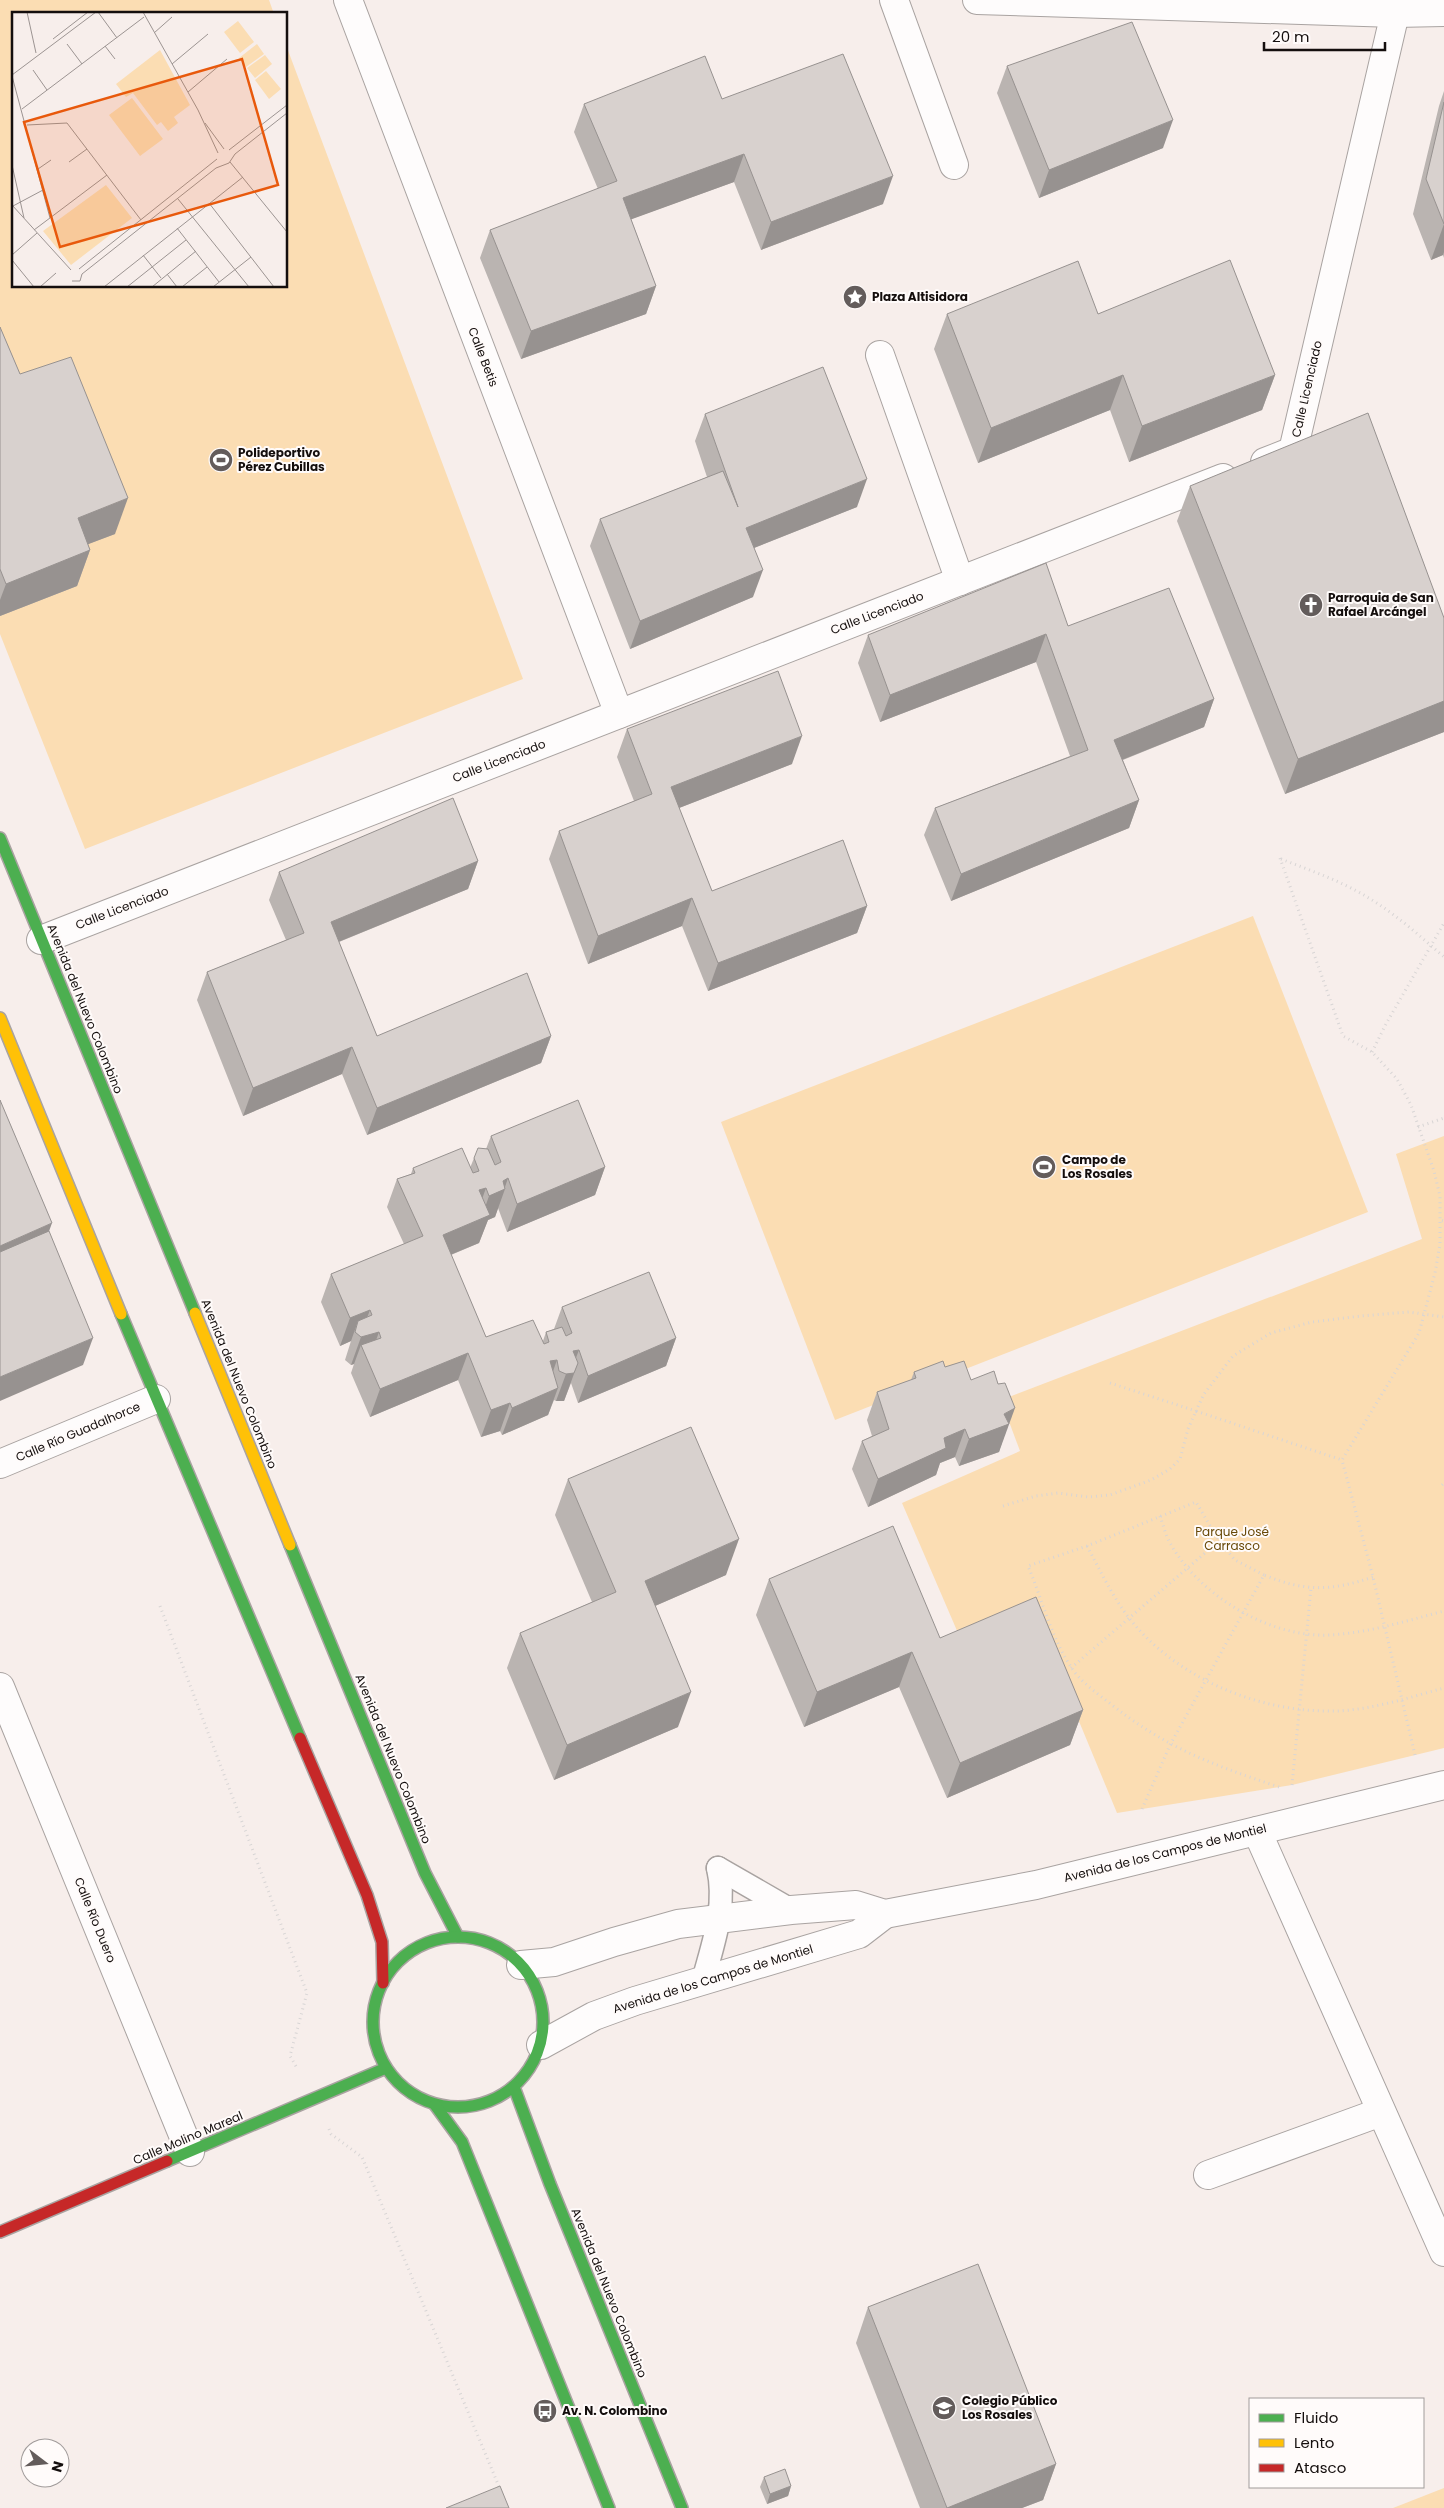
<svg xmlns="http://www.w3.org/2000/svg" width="1444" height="2508" font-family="Poppins,sans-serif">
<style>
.green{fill:#fbddb3}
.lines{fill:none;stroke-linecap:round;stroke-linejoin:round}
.lane-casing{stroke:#a9a3a1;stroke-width:25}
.street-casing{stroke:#a9a3a1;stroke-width:30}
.fast-casing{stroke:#a9a3a1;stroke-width:14}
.slow-casing{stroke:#a9a3a1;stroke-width:14}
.jam-casing{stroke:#a9a3a1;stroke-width:14}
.path{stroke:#d8d5d5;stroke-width:3;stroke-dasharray:1 4;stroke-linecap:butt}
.lane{stroke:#fefcfc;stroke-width:22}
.street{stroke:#fefcfc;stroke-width:28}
.fast{stroke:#4caf50;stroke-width:11}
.slow{stroke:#ffc107;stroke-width:11}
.jam{stroke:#c62828;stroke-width:11}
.wall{fill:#bab4b1}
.shaded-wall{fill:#979290}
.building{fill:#d8d1ce;stroke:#979290}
.labels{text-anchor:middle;stroke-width:4;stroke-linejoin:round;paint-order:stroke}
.poi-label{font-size:12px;font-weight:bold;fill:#140e0d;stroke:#fffbfa;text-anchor:start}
.street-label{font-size:12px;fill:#140e0d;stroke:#fffbfa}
.park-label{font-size:12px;fill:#684806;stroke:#fffbfa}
.inset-road{fill:none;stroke:#9c9492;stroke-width:1}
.view{fill:#e8590c;fill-opacity:0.15;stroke:#e8590c;stroke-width:2.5}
.inset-edge{fill:none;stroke:#140e0d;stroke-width:2.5}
</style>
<rect width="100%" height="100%" fill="#f7eeeb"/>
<g class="green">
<polygon points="0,0 269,0 274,14 14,14 14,286 286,286 286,45 523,679 85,849 0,634"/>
<polygon points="1253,916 1368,1212 835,1420 721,1122"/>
<polygon points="1444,1136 1444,1748 1292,1785 1117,1813 1030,1603 958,1633 902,1503 1020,1451 1001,1400 1422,1239 1396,1154"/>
<polygon points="1444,2488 1444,2508 1393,2508"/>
</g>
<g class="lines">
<g class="lane-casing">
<g id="lane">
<polyline points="718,1868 791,1910"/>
<path d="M 703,1981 C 713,1943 727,1907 718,1868"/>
</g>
</g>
<g class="street-casing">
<g id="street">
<polyline points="348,0 619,714"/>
<polyline points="894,0 954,165"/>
<polyline points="977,0 1395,13 1444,12"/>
<polyline points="880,355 960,581"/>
<polyline points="1265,462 1293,451 1395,13"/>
<polyline points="41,940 1223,478"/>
<polyline points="0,1464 156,1399"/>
<polyline points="0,1687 190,2152"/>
<polyline points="1257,1831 1444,2252"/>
<polyline points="521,1965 554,1962 614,1942 678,1924 791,1910 856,1905 885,1914 1036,1885 1444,1785"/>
<polyline points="541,2045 594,2016 635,2001 859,1934 885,1914"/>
<polyline points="1208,2175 1381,2112"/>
</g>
</g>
<g class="fast-casing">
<g id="fast">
<polyline points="0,838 195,1313"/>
<polyline points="121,1314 300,1738"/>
<polyline points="290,1545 425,1873 458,1937"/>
<circle cx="458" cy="2022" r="85"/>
<polyline points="514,2087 550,2184 682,2508"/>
<polyline points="435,2105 462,2142 609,2508"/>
<polyline points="167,2161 386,2068"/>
</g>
</g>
<g class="slow-casing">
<g id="slow">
<polyline points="0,1018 121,1314"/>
<polyline points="195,1313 290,1545"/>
</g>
</g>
<g class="jam-casing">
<g id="jam">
<polyline points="300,1738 367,1895 382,1942 383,1983"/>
<polyline points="0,2232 167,2161"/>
</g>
</g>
<g class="path">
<polyline points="1280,858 1343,1036 1372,1052 1397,1079 1411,1105 1434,1171 1440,1196 1440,1220"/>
<path d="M 1281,859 C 1312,871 1344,882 1372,900 C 1398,916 1421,937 1444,957"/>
<polyline points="1372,1052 1386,1024 1444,923"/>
<polyline points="1418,1127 1444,1118"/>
<polyline points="1110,1383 1196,1411 1204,1394 1233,1356 1271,1333 1312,1322 1361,1316 1409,1312 1444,1317"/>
<polyline points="1442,1485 1444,1483"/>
<polyline points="1003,1506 1036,1496 1058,1493 1088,1497 1110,1495 1151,1480 1170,1469 1180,1459 1188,1429 1196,1411 1342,1460"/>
<path d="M 1160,1516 C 1163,1524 1165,1533 1169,1541 C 1197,1594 1269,1638 1329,1635 C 1368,1633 1406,1621 1444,1611"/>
<path d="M 1087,1546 C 1100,1570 1112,1596 1129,1618 C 1177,1679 1260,1713 1336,1711 C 1371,1710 1411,1697 1444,1688"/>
<path d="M 1264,1575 L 1235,1560 L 1219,1541 L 1196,1502 L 1087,1546 L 1028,1566 C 1042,1599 1051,1637 1071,1667 C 1079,1680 1095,1692 1107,1701 C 1164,1747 1210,1764 1279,1787"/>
<polyline points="160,1606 307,1993 290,2056 297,2068"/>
<polyline points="1071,1668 1219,1541"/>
<polyline points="1415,1755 1373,1577 1342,1460 1419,1333 1435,1273 1440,1244 1440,1220 1444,1221"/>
<polyline points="1292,1785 1311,1588"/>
<path d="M 1142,1809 L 1170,1745 L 1264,1575 C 1305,1592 1332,1591 1373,1577"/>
<polyline points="329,2129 331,2134 362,2157 500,2489"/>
</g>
<use href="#lane" class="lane"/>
<use href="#street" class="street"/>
<use href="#fast" class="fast"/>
<use href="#slow" class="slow"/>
<use href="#jam" class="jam"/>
</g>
<g class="wall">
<polygon points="1007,66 1163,148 1039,198 997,93"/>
<polygon points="1444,91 1444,258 1443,255 1431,260 1413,214 1439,106"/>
<polygon points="722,99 883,204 761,250 734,182 631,219 656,286 646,314 521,359 480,258 490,230 598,189 574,132 584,104"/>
<polygon points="947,314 1098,314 1275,375 1262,410 1129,462 1110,410 978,463 934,349"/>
<polygon points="0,327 20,374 115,534 88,544 90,550 77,586 0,616"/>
<polygon points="705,414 857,507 754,548 753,597 630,649 590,546 600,519 707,477 695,441"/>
<polygon points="1190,486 1444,618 1444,732 1285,794 1177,521"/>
<polygon points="1068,626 1214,699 1204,727 1123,760 1139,800 1129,828 951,901 924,835 935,808 1070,756 1036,662 880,722 858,663 868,635"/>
<polygon points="627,729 792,764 679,808 712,891 867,906 857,933 708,991 682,926 588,964 549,859 559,831 634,801 617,757"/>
<polygon points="478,861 468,889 339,942 377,1036 551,1036 541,1063 367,1135 342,1074 243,1116 197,1000 207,972 286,940 269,900 279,872"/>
<polygon points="491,1136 605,1167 595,1195 507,1232 498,1208 495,1217 488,1220 479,1243 451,1255 486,1337 543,1341 546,1332 554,1329 562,1307 676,1338 666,1366 578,1403 571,1383 564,1401 556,1401 554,1400 548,1415 502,1435 500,1431 481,1437 458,1380 370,1417 351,1373 354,1364 351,1365 345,1360 351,1341 340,1346 321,1302 331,1274 404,1244 387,1207 397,1179 411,1174 413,1168 470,1168 474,1158 486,1149"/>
<polygon points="945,1367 971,1380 1005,1436 1004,1436 999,1452 959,1466 955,1457 940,1463 936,1475 868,1507 852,1469 862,1441 872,1436 867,1420 877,1392 911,1380 914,1372"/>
<polygon points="568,1479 726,1575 655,1606 678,1727 554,1780 507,1668 520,1633 592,1602 555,1515"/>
<polygon points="769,1579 940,1638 1083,1710 1070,1745 947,1798 899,1687 804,1727 756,1615"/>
<polygon points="868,2307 1056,2464 1043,2500 1022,2508 920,2508 856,2343"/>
<polygon points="764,2477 791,2486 788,2496 767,2504 760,2487"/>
</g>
<g class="shaded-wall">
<polygon points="1173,120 1163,148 1039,198 1049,170"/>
<polygon points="744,154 734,182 613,226 623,198"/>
<polygon points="893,176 883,204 761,250 771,222"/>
<polygon points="1444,224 1444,252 1443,255 1431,260"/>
<polygon points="656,286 646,314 521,359 531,331"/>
<polygon points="1123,375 1110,410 978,463 991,428"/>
<polygon points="1275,375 1262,410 1129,462 1142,426"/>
<polygon points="867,479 857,507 736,555 746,528"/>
<polygon points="128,498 115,534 65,553 78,518"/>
<polygon points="90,550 77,586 0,616 0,600 6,584"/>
<polygon points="763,570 753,597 630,649 640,621"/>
<polygon points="1046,634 1036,662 880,722 890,695"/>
<polygon points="1214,699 1204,727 1104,767 1114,740"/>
<polygon points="1444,701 1444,732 1285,794 1298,759"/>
<polygon points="802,736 792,764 661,815 671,787"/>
<polygon points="1139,800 1129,828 951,901 961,874"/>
<polygon points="478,861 468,889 321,949 331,922"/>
<polygon points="692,898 682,926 588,964 598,936"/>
<polygon points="867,906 857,933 708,991 718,963"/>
<polygon points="551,1036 541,1063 367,1135 377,1108"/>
<polygon points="352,1047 342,1074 243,1116 253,1088"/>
<polygon points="605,1167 595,1195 507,1232 517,1204"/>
<polygon points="508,1178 504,1190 505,1189 495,1217 488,1220 479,1243 433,1262 443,1235 481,1219 489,1196 503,1181"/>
<polygon points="486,1188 476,1216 479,1190"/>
<polygon points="52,1223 39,1259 0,1276 0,1246"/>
<polygon points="370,1310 360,1336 358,1321 351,1341 340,1346 350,1318"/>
<polygon points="379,1332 369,1360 361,1345 354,1364 351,1365 361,1337"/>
<polygon points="93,1338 83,1365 0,1401 0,1377"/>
<polygon points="676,1338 666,1366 578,1403 588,1376"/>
<polygon points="579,1350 570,1373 578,1363 564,1401 556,1401 566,1374 573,1351"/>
<polygon points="468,1353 458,1380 370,1417 380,1389"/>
<polygon points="557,1360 547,1388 550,1361"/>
<polygon points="558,1388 548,1415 502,1435 512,1408"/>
<polygon points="510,1403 500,1431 481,1437 491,1410"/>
<polygon points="1015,1408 999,1452 959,1466 969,1439 1004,1414"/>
<polygon points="965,1429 955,1457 940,1463 936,1475 868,1507 878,1479 944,1438"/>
<polygon points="739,1539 726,1575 632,1616 645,1581"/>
<polygon points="912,1652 899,1687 804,1727 817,1692"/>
<polygon points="691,1692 678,1727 554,1780 567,1745"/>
<polygon points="1083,1710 1070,1745 947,1798 960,1763"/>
<polygon points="1056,2464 1043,2500 1022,2508 946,2508"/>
<polygon points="791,2486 788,2496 767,2504 770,2494"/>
</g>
<g class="building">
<polygon points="1132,22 1173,120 1049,170 1007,66"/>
<polygon points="843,54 893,176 771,222 744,154 623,198 656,286 531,331 490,230 617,181 584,104 705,56 722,99"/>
<polygon points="1444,102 1444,224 1426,179"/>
<polygon points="1230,260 1275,375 1142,426 1123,375 991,428 947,314 1078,261 1098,314"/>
<polygon points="0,327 20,374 71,357 128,498 78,518 90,550 6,584 0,569"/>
<polygon points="823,367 867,479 746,528 763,570 640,621 600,519 723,471 738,507 705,414"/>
<polygon points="1368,413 1444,618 1444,701 1298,759 1190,486"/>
<polygon points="1046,563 1068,626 1169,588 1214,699 1114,740 1139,800 961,874 935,808 1088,750 1046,634 890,695 868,635"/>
<polygon points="778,671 802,736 671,787 712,891 843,840 867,906 718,963 692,898 598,936 559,831 652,794 627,729"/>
<polygon points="453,798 478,861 331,922 377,1036 527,973 551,1036 377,1108 352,1047 253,1088 207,972 304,933 279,872"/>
<polygon points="0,1100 52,1223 0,1246"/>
<polygon points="578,1100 605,1167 517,1204 508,1178 503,1181 505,1189 489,1196 486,1188 479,1190 490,1215 443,1235 486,1337 533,1320 544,1344 549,1342 546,1332 562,1327 566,1336 572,1333 562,1307 649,1272 676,1338 588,1376 579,1350 573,1351 578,1363 574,1373 566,1374 559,1371 557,1360 550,1361 558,1388 512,1408 510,1403 491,1410 468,1353 380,1389 361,1345 381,1338 379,1332 361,1337 355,1332 358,1321 372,1315 370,1310 350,1318 331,1274 423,1236 397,1179 415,1173 413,1168 462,1148 473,1173 479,1171 474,1158 478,1148 488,1149 495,1165 501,1162 491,1136"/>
<polygon points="49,1231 93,1338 0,1377 0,1252"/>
<polygon points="943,1361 945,1367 964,1361 971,1380 994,1371 998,1384 1005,1383 1015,1408 1004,1414 1009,1424 969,1439 965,1429 944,1438 946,1448 878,1479 862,1441 889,1429 877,1392 916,1378 914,1372"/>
<polygon points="691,1427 739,1539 645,1581 691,1692 567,1745 520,1633 616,1592 568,1479"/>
<polygon points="893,1526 940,1638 1036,1597 1083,1710 960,1763 912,1652 817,1692 769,1579"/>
<polygon points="978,2264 1056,2464 947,2508 868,2307"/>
<polygon points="785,2469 791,2486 770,2494 764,2477"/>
<polygon points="500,2486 509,2508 446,2508"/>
</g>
<defs>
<g id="sight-disc" transform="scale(1.25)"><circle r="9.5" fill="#635c5b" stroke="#fffbfa"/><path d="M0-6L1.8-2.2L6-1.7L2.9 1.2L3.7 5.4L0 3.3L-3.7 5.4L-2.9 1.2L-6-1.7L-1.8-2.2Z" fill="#fff"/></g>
<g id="stadium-disc" transform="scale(1.25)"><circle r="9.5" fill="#635c5b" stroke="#fffbfa"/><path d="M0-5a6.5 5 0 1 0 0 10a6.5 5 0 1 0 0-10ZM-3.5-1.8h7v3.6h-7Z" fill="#fff"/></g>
<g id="church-disc" transform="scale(1.25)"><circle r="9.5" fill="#635c5b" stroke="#fffbfa"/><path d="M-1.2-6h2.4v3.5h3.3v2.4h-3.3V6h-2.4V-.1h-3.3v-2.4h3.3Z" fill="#fff"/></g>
<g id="school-disc" transform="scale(1.25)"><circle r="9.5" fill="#635c5b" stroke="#fffbfa"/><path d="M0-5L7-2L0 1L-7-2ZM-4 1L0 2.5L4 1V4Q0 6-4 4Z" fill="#fff"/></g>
<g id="bus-disc" transform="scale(1.25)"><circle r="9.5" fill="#635c5b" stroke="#fffbfa"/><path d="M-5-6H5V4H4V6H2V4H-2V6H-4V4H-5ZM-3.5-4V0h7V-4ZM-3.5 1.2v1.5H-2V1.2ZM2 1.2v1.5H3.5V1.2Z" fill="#fff"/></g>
</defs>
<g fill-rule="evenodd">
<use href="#sight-disc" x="855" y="297"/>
<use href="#stadium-disc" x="221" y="460"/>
<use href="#church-disc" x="1311" y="605"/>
<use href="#stadium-disc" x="1044" y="1167"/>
<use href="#school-disc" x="944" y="2408"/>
<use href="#bus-disc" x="545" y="2411"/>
</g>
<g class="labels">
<g class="poi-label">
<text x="872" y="301">Plaza Altisidora</text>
<text x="238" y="457">Polideportivo<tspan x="238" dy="14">Pérez Cubillas</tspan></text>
<text x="1328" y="602">Parroquia de San<tspan x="1328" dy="14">Rafael Arcángel</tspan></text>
<text x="1062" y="1164">Campo de<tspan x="1062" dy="14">Los Rosales</tspan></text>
<text x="962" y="2405">Colegio Público<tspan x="962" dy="14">Los Rosales</tspan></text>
<text x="562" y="2415">Av. N. Colombino</text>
</g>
<g class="street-label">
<text transform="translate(483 357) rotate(69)" y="4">Calle Betis</text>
<text transform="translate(1307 389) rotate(-77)" y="4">Calle Licenciado</text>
<text transform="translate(877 613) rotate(-21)" y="4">Calle Licenciado</text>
<text transform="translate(499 761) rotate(-21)" y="4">Calle Licenciado</text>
<text transform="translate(122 908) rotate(-21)" y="4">Calle Licenciado</text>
<text transform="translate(85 1009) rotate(68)" y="4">Avenida del Nuevo Colombino</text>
<text transform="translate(239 1384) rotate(68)" y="4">Avenida del Nuevo Colombino</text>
<text transform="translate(78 1432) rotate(-23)" y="4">Calle Río Guadalhorce</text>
<text transform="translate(393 1759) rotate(68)" y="4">Avenida del Nuevo Colombino</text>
<text transform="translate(1165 1853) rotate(-14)" y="4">Avenida de los Campos de Montiel</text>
<text transform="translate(95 1920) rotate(68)" y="4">Calle Río Duero</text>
<text transform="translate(713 1979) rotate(-17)" y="4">Avenida de los Campos de Montiel</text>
<text transform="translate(188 2138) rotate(-23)" y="4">Calle Molino Mareal</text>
<text transform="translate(609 2293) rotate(68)" y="4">Avenida del Nuevo Colombino</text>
</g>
<g class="park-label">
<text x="1232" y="1536">Parque José<tspan x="1232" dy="14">Carrasco</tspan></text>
</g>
</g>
<g transform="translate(12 12)">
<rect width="275" height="275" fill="#f7eeeb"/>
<path d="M 226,9 L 242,30 L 228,41 L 212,20 ZM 245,32 L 252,42 L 234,55 L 227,46 ZM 148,38 L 178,93 L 162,105 L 166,111 L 156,119 L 149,110 L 145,113 L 121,81 L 114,85 L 104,72 ZM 253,43 L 260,52 L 243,66 L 235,56 ZM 254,59 L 269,77 L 257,87 L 243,68 ZM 120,86 L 151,127 L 128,144 L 97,103 ZM 94,173 L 120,206 L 59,253 L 31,219 Z" fill="#fbddb3"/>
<path class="inset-road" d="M 15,0 L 24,41M 86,0 L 105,26M 131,0 L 186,98 L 206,141M 142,21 L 160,5M 41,27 L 76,0M 55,32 L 70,52M 93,34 L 103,47M 160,52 L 196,22M 21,58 L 35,78M 0,63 L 84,0M 0,64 L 38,206M 176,80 L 215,47M 10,97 L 132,5M 193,111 L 212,137M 15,113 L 55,111 L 129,208M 217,138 L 275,93M 57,150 L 75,137M 218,150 L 275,220M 0,153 L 12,206M 26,157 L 39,148M 166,187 L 237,275M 197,191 L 262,275M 0,193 L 59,258M 1,194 L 31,178M 165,216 L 207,270M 22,218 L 95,163M 0,243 L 25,221M 131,243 L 149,266M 0,248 L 22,275M 67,257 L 205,147M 70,262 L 204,156 L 217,151 L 223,142 L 275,101M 155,262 L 165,275M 60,269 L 68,269 L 70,262M 28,275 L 44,261M 92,275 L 231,165M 115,275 L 174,228M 140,275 L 184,239M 170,275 L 195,255M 201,275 L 239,245"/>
<path class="view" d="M 230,47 L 266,173 L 48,235 L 12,110 Z"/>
<rect width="275" height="275" class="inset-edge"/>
</g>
<rect x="1249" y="2398" width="175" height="90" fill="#fffbfa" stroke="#a19c9b"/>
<rect x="1259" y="2414" width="25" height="8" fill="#4caf50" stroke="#a19c9b"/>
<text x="1294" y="2423" font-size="15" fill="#140e0d">Fluido</text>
<rect x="1259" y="2439" width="25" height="8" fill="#ffc107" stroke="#a19c9b"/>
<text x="1294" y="2448" font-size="15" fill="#140e0d">Lento</text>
<rect x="1259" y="2464" width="25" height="8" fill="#c62828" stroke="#a19c9b"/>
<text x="1294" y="2473" font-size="15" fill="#140e0d">Atasco</text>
<g transform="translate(45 2463) rotate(106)"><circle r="24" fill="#fffbfa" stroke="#a19c9b"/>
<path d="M0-4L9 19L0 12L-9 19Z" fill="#635c5b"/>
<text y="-8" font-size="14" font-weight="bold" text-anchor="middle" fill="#140e0d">N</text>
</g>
<path d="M1264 42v8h121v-8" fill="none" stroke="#140e0d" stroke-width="2.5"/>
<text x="1272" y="42" font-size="15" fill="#140e0d" stroke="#fffbfa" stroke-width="4" paint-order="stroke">20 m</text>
</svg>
